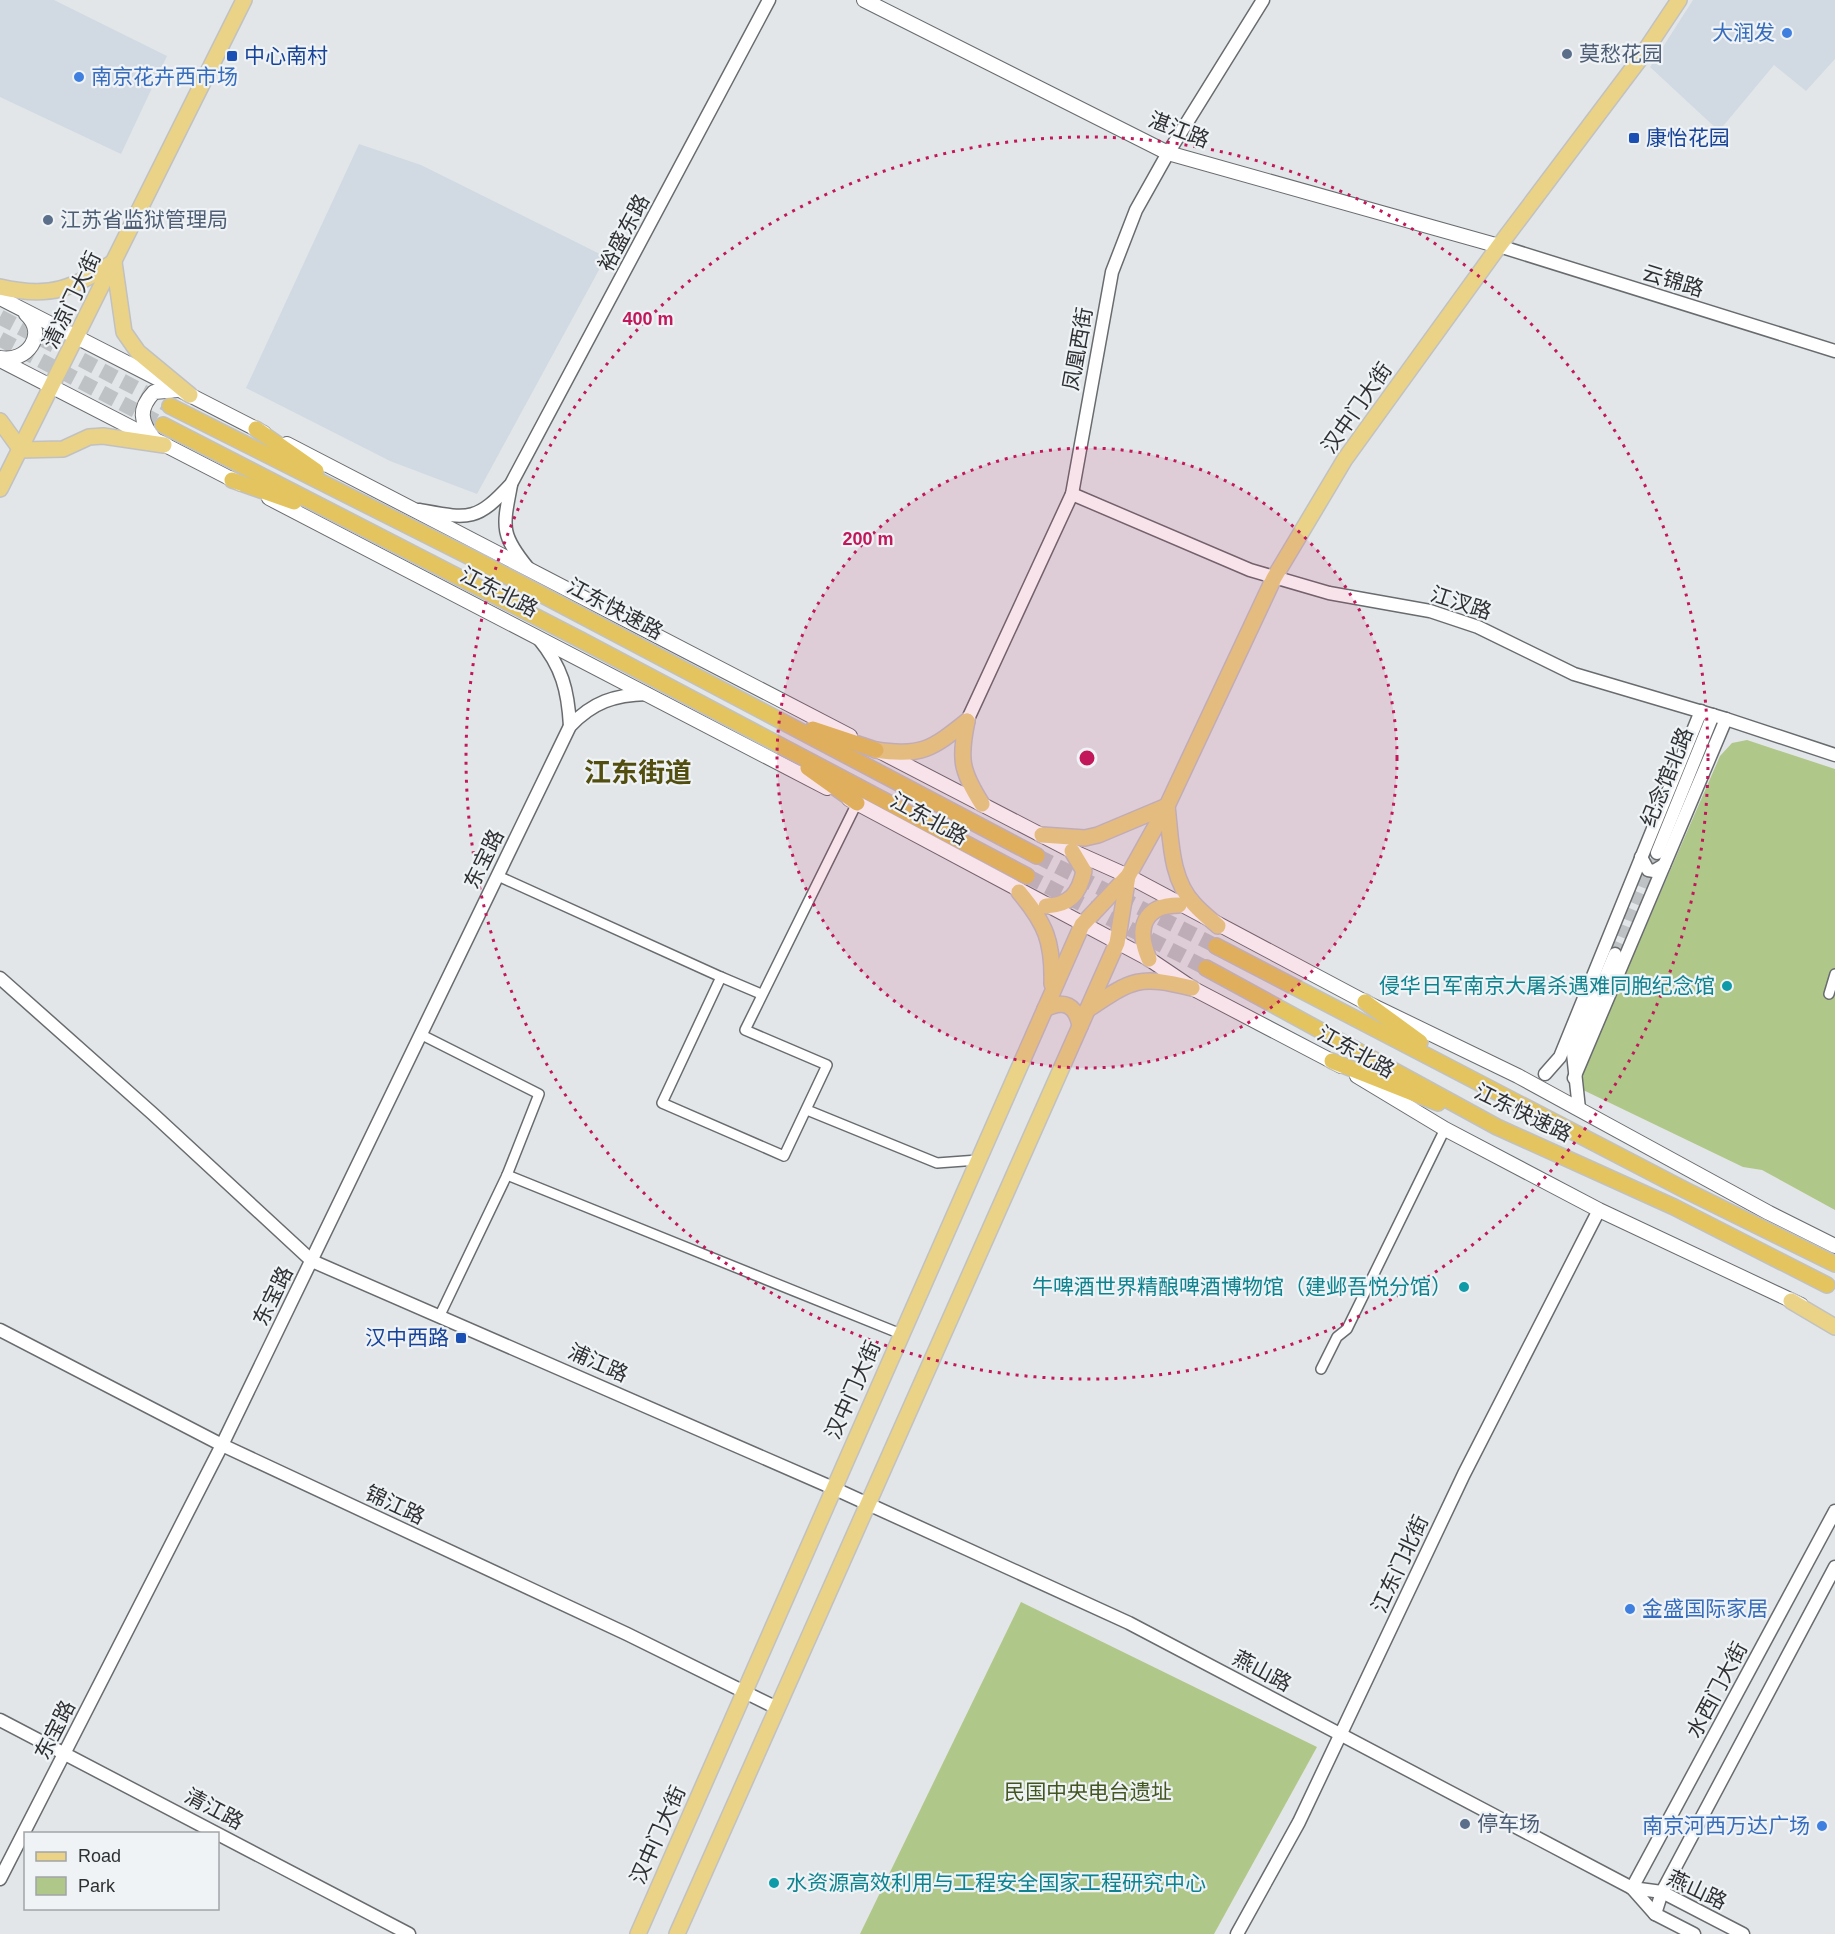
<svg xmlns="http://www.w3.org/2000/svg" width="1835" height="1934" font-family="Helvetica,'Noto Sans SC',sans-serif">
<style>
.built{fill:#d1dae2}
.green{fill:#b0c78a}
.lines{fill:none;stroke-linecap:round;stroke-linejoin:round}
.tertiary-tunnel{stroke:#bec2c4;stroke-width:12;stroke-dasharray:12 6;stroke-linecap:butt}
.trunk-tunnel{stroke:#bec2c4;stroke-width:15;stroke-dasharray:15 8;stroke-linecap:butt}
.minor-casing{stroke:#696c6f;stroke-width:12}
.tertiary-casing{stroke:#696c6f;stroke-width:15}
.secondary-casing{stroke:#696c6f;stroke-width:16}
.primary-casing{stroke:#c1c1c2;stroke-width:18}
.trunk-casing{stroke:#c1c1c2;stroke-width:18}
.minor{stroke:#fff;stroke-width:9}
.tertiary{stroke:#fff;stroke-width:12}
.secondary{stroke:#fff;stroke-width:14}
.primary{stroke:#ead386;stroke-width:15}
.trunk{stroke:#e3c45e;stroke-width:15}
.ring{fill:none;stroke:#c2185b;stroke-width:3;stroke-dasharray:3 6}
.shop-dot{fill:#3f7fe0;stroke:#eff3f6;stroke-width:2}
.service-dot{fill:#5c6f8a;stroke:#eff3f6;stroke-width:2}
.transit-dot{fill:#1a4fb4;stroke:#eff3f6;stroke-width:2}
.culture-dot{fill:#0f9aa8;stroke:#eff3f6;stroke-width:2}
.labels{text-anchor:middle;stroke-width:4.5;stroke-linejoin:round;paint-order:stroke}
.shop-label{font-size:21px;fill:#366cbe;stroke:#eff3f6;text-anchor:end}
.service-label{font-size:21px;fill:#4e5e75;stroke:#eff3f6;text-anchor:start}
.transit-label{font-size:21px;fill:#164399;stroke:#eff3f6;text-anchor:start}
.street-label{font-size:21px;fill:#2f3032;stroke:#eff3f6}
.culture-label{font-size:21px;fill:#0d838f;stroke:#eff3f6;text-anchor:end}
.park-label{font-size:21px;fill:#43561f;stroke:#eff3f6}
.district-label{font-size:27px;font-weight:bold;fill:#524e0f;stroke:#eff3f6}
.centre{fill:#c2185b;stroke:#eff3f6;stroke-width:3}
.ring-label{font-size:18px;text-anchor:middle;font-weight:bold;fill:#c2185b;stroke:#eff3f6;stroke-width:4.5;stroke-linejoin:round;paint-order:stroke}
</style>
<rect width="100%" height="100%" fill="#e2e6e9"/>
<g class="built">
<polygon points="0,0 54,0 167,56 121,154 0,97"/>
<polygon points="1693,0 1835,0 1835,59 1806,91 1774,65 1719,131 1650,67"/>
<polygon points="359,144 421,165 606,257 477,494 390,461 246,388"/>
</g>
<g class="green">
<polygon points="1747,740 1835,769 1835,1210 1762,1170 1743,1167 1581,1089 1581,1075 1720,756 1732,743"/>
<polygon points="1021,1602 1317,1747 1214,1934 860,1934"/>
</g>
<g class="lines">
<polyline class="tertiary-tunnel" points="1615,954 1657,853"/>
<g class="trunk-tunnel">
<polyline points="0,317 170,406"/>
<polyline points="0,339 163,425"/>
<polyline points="1037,856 1216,946"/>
<polyline points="1027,876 1206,968"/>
</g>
<g class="minor-casing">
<g id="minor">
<polyline points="498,876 721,977 662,1103 784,1156 827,1065 745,1030 857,803"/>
<polyline points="721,977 761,994"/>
<polyline points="1829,994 1835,974"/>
<polyline points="420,1034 539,1094 507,1175"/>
<polyline points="807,1110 937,1163 978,1160"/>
<polyline points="440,1315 507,1175 901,1334"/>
<polyline points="1321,1369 1337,1337 1347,1329 1445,1129"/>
</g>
</g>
<g class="tertiary-casing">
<g id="tertiary">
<polyline points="1499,246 1835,351"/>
<path d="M 511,485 C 503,527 500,534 528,568"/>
<polyline points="1072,494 1250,570 1329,593 1430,611 1478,627 1574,674 1726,719 1835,755"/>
<path d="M 419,510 C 469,519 476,522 511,484 L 769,0"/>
<path d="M 539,639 C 562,667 568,690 570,726"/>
<polyline points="967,721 1072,494 1112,272 1136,210 1168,153 1263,0"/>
<polyline points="1657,853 1713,715"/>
<polyline points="1641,857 1648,870 1654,871 1664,865"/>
<polyline points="0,978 153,1114 312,1261 833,1488 1129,1623 1632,1888 1662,1892 1743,1934"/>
<polyline points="1545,1074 1560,1057 1701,711"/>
<polyline points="1574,1078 1726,719"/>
<polyline points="1579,1109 1573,1053 1615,954"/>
<polyline points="0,1330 222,1445 627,1634 777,1708"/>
<polyline points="0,1720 409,1934"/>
<path d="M 0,1879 L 222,1445 L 570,726 C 593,702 614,695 647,694"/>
<polyline points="1632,1888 1835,1511"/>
<polyline points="1632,1888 1655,1914 1694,1934"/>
<polyline points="1655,1914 1662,1892 1835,1567"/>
<polyline points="1237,1934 1299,1822 1464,1474 1599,1210"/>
</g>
</g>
<g class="secondary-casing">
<g id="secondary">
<polyline points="864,0 1168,153 1499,246"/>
<polyline points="0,298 264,433"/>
<path d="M 0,358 C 27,363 48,334 26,314"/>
<polyline points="0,360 241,484"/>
<path d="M 154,439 C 140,421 138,409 154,392 L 178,390"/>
<polyline points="287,444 850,736"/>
<polyline points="269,498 827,788"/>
<polyline points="881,752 1072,851 1128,876 1365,1002 1518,1076 1769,1213 1835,1246"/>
<polyline points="849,799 1149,959 1192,988 1341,1066"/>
<polyline points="1357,1076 1445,1129 1599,1210 1801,1305"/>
</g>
</g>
<g class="primary-casing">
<g id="primary">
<path d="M 0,287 C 52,299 72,288 114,262 L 124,332 L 138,352 L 190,395"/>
<polyline points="0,421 21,450 63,449 89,437 103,436 164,445"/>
<polyline points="0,489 244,0"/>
<path d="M 967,721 C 959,759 961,771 982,804"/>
<path d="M 876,750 C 921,757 932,749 967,721"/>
<path d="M 1042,835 L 1085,838 L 1098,835 L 1167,806 C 1171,838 1170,879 1194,904 C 1201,912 1210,919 1218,926"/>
<path d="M 1019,892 C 1046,924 1053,942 1052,984"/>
<path d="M 1046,906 C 1070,905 1079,894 1084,871 L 1072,851"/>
<path d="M 1149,959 C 1136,929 1143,905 1179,905"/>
<path d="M 1045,1009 C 1064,999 1076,1005 1080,1026"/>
<path d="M 1087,1010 C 1133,979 1138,975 1192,988"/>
<polyline points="1791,1301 1835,1327"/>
<polyline points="638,1934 1082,925 1128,876 1167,806 1274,578 1345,459 1499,246 1639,60 1679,0"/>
<polyline points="677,1934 1117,943 1128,876"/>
</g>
</g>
<g class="trunk-casing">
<g id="trunk">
<polyline points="170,406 480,562 1037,856"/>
<polyline points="163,425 579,639 1027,876"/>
<polyline points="256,429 316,471"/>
<polyline points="232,480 294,502"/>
<polyline points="813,729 876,750"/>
<polyline points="808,768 857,803"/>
<polyline points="1216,946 1685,1190 1835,1264"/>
<polyline points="1206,968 1497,1127 1674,1207 1827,1285"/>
<polyline points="1365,1002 1420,1042"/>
<polyline points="1332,1061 1438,1103"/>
</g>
</g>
<use href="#minor" class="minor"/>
<use href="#tertiary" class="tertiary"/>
<use href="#secondary" class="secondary"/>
<use href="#primary" class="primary"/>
<use href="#trunk" class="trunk"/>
</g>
<circle cx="1087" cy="758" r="310" fill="#c2185b" fill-opacity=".12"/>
<g class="ring">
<circle cx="1087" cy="758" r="310"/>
<circle cx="1087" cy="758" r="621"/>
</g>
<g class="shop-dot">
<circle cx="1787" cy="33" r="6"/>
<circle cx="79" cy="77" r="6"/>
<circle cx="1630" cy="1609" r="6"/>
<circle cx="1822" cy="1826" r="6"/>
</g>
<g class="service-dot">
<circle cx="1567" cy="54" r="6"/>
<circle cx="48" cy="220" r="6"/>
<circle cx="1465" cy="1824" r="6"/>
</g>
<g class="transit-dot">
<rect x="226" y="50" width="12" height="12" rx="3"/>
<rect x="1628" y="132" width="12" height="12" rx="3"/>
<rect x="455" y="1332" width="12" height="12" rx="3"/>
</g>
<g class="culture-dot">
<circle cx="1727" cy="986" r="6"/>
<circle cx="1464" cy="1287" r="6"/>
<circle cx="774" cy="1883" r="6"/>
</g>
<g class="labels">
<g class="shop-label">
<text x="1775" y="40">大润发</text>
<text x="91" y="84" text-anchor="start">南京花卉西市场</text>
<text x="1642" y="1616" text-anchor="start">金盛国际家居</text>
<text x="1810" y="1833">南京河西万达广场</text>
</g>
<g class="service-label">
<text x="1579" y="61">莫愁花园</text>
<text x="60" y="227">江苏省监狱管理局</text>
<text x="1477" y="1831">停车场</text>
</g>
<g class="transit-label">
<text x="244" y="63">中心南村</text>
<text x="1646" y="145">康怡花园</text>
<text x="449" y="1345" text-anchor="end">汉中西路</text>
</g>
<g class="street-label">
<text transform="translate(1179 130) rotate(21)" y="7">湛江路</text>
<text transform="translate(624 233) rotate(-62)" y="7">裕盛东路</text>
<text transform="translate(1673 281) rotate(17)" y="7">云锦路</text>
<text transform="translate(72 300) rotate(-64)" y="7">清凉门大街</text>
<text transform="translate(1078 349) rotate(-80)" y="7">凤凰西街</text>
<text transform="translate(1357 408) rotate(-55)" y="7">汉中门大街</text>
<text transform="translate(499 592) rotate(27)" y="7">江东北路</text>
<text transform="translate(1461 603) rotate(18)" y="7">江汊路</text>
<text transform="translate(615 609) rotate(28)" y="7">江东快速路</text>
<text transform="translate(1667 777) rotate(-68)" y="7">纪念馆北路</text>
<text transform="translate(929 819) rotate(29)" y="7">江东北路</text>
<text transform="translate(484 859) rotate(-64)" y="7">东宝路</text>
<text transform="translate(1356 1052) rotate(29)" y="7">江东北路</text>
<text transform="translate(1523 1113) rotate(26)" y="7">江东快速路</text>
<text transform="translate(273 1296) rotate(-64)" y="7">东宝路</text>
<text transform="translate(598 1363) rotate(24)" y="7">浦江路</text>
<text transform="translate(853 1390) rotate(-66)" y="7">汉中门大街</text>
<text transform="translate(395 1505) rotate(25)" y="7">锦江路</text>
<text transform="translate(1400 1564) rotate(-65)" y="7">江东门北街</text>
<text transform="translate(1262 1671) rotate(28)" y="7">燕山路</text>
<text transform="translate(1717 1690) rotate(-62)" y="7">水西门大街</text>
<text transform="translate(55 1730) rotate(-63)" y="7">东宝路</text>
<text transform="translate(214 1809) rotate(28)" y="7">清江路</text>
<text transform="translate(658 1835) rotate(-66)" y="7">汉中门大街</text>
<text transform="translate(1697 1890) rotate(25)" y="7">燕山路</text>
</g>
<g class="culture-label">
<text x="1715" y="993">侵华日军南京大屠杀遇难同胞纪念馆</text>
<text x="1452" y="1294">牛啤酒世界精酿啤酒博物馆（建邺吾悦分馆）</text>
<text x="786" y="1890" text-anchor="start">水资源高效利用与工程安全国家工程研究中心</text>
</g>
<g class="park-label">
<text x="1088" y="1799">民国中央电台遗址</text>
</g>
<g class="district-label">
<text x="638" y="782">江东街道</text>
</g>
</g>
<circle cx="1087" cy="758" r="9" class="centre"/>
<g class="ring-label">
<text x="648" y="325">400 m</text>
<text x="868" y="545">200 m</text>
</g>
<rect x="24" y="1832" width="195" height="78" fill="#eff3f6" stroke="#a2a5a8" stroke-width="1.5"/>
<rect x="36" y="1852" width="30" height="9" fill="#ead386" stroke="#a2a5a8" stroke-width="1.5"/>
<text x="78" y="1862" font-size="18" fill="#2f3032">Road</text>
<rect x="36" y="1877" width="30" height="18" fill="#b0c78a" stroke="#a2a5a8" stroke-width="1.5"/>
<text x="78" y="1892" font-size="18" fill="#2f3032">Park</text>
</svg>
